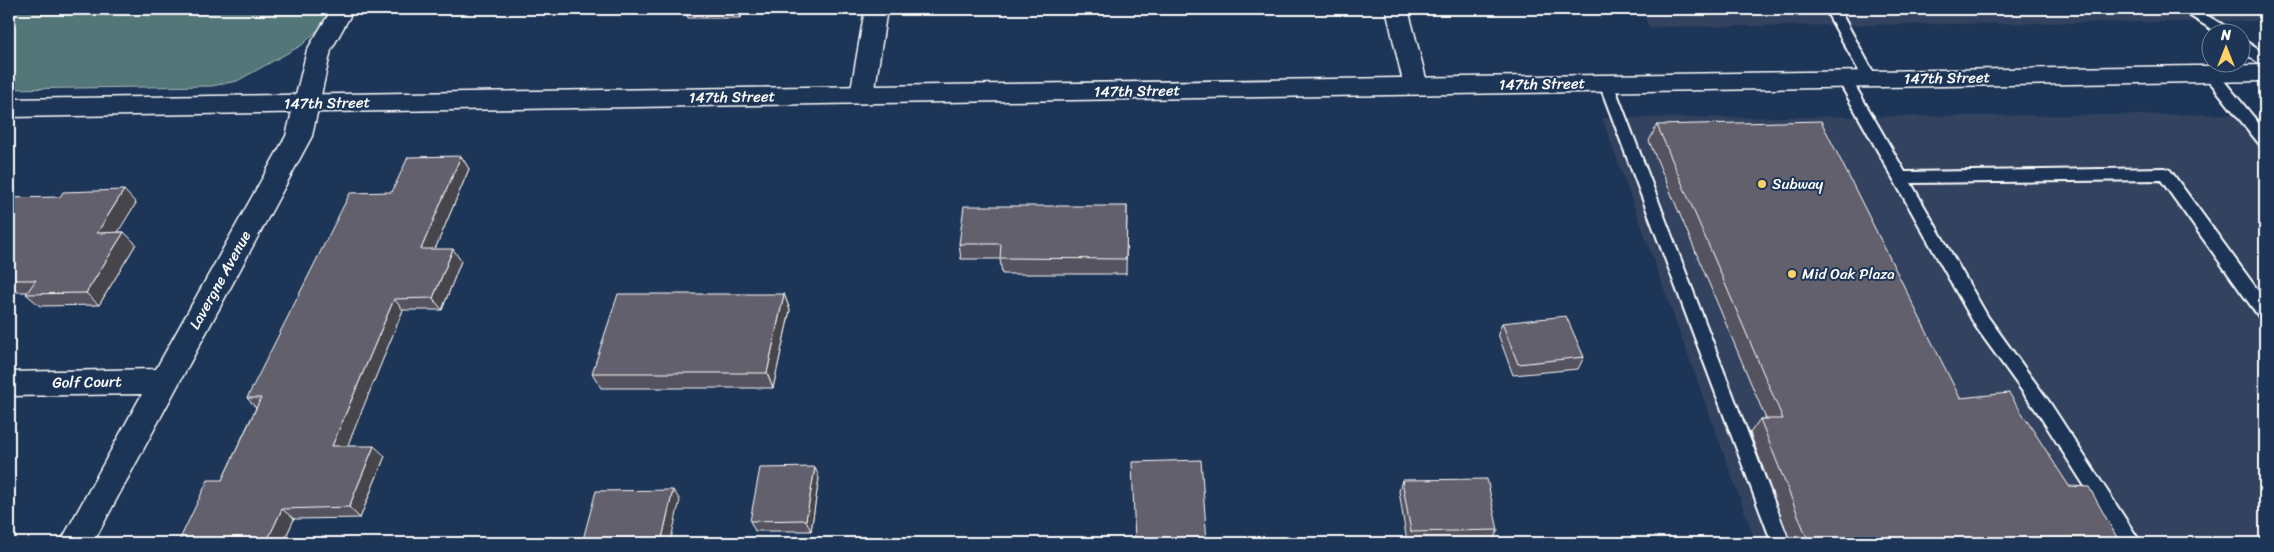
<svg xmlns="http://www.w3.org/2000/svg" width="2274" height="552" font-family="Sriracha,sans-serif">
<style>
.built{fill:#32425e}
.green{fill:#537678;stroke:#a9babc}
.lines{fill:none;stroke-linecap:round;stroke-linejoin:round}
.service-casing{stroke:#fff;stroke-width:4}
.minor-casing{stroke:#fff;stroke-width:3}
.secondary-casing{stroke:#fff;stroke-width:3}
.service{fill:#1d3557;fill-rule:evenodd}
.minor{fill:#1d3557;fill-rule:evenodd}
.secondary{fill:#1d3557;fill-rule:evenodd}
.wall{fill:#55535e;stroke:#fff}
.shaded-wall{fill:#45444c;stroke:#fff}
.building{fill:#63616d;stroke:#fff}
.poi-dot{fill:#ffd166;stroke:#1d3557;stroke-width:2}
.labels{text-anchor:middle;stroke-width:4;stroke-linejoin:round;paint-order:stroke}
.street-label{font-size:15px;fill:#fff;stroke:#1d3557}
.poi-label{font-size:15px;fill:#fff;stroke:#1d3557;text-anchor:start}
</style>
<rect width="100%" height="100%" fill="#1d3557"/>
<filter id="ink" filterUnits="userSpaceOnUse"><feTurbulence type="fractalNoise" baseFrequency=".02" numOctaves="2"/><feDisplacementMap in="SourceGraphic" scale="10" xChannelSelector="R" yChannelSelector="G"/><feConvolveMatrix kernelMatrix="1 2 1 2 8 2 1 2 1" color-interpolation-filters="sRGB"/></filter>
<g filter="url(#ink)">
<g class="built">
<polygon points="1641,9 2265,9 2265,21 1649,27"/>
<polygon points="2265,114 2265,543 1756,543 1602,118"/>
</g>
<polygon class="green" points="9,9 331,9 319,29 302,45 237,81 212,86 9,89"/>
<g class="lines">
<g class="service-casing">
<g id="service">
<polygon points="1825,9 1839,9 1877,79 1875,82 1865,82"/>
<polygon points="2179,9 2196,9 2230,29 2232,32 2216,32"/>
<polygon points="2242,39 2265,54 2265,66 2260,64 2242,51"/>
<polygon points="2211,69 2216,71 2265,131 2265,146 2260,145 2206,77 2204,74 2206,71"/>
<polygon points="1845,75 1850,77 1905,172 2165,168 2170,170 2265,300 2265,319 2259,317 2161,180 1911,183 1988,317 2050,403 2141,543 2121,543 2038,413 1976,327 1838,80 1840,77"/>
<polygon points="1606,78 1611,80 1613,83 1790,543 1772,543 1599,83 1601,80"/>
</g>
</g>
<g class="minor-casing">
<g id="minor">
<polygon points="332,9 354,9 331,50 312,136 93,543 60,543 142,394 9,396 9,372 156,369 286,136 307,50"/>
<polygon points="865,9 887,9 874,95 871,101 862,103 853,101 850,95"/>
<polygon points="1386,9 1408,9 1428,86 1425,92 1416,94 1407,92 1404,86"/>
</g>
</g>
<g class="secondary-casing">
<polygon id="secondary" points="2265,65 2265,81 9,117 9,99"/>
</g>
<use href="#service" class="service"/>
<use href="#minor" class="minor"/>
<use href="#secondary" class="secondary"/>
</g>
<g class="wall">
<polygon points="684,9 743,9 741,18 688,18"/>
<polygon points="1657,125 1960,398 2069,486 2120,543 1791,543 1750,433 1760,419 1766,419 1649,141"/>
<polygon points="461,156 469,169 435,249 461,261 442,310 403,310 347,446 385,456 360,518 294,519 283,543 178,543 222,480 256,408 247,398 392,192"/>
<polygon points="9,198 136,203 117,232 124,232 136,244 99,305 40,306 26,294 28,292 17,292 11,286 9,286"/>
<polygon points="1127,206 1126,274 1002,274 1000,259 961,259 959,244"/>
<polygon points="784,294 790,310 773,388 601,388 592,373"/>
<polygon points="1502,323 1584,357 1578,369 1513,375 1498,334"/>
<polygon points="819,478 811,531 755,531 750,521"/>
<polygon points="1402,480 1498,530 1493,540 1407,542 1399,491"/>
</g>
<g class="shaded-wall">
<polygon points="738,9 743,9 741,18"/>
<polygon points="461,156 469,169 430,261 421,249"/>
<polygon points="124,190 136,203 110,245 97,233"/>
<polygon points="124,232 136,244 99,305 86,293"/>
<polygon points="453,249 461,261 442,310 433,298"/>
<polygon points="784,294 790,310 773,388 767,373"/>
<polygon points="394,299 403,310 343,457 332,446"/>
<polygon points="374,446 385,456 360,518 349,507"/>
<polygon points="815,467 819,478 811,531 806,520"/>
<polygon points="673,490 680,500 670,543 661,543"/>
<polygon points="282,509 294,519 283,543 273,543 268,539"/>
</g>
<g class="building">
<polygon points="1821,121 1960,398 2009,393 2069,486 2089,487 2120,543 1809,543 1760,419 1783,419 1657,125"/>
<polygon points="461,156 421,249 453,249 433,298 394,299 332,446 374,446 349,507 282,509 268,539 235,540 233,543 178,543 208,480 222,480 261,398 247,398 350,193 392,192 408,157"/>
<polygon points="124,190 97,233 124,232 86,293 26,294 36,280 9,280 9,198 60,197 63,192"/>
<polygon points="964,206 1127,206 1126,259 1000,258 1001,244 959,244"/>
<polygon points="618,294 784,294 767,373 592,373"/>
<polygon points="1566,316 1584,357 1518,364 1502,323"/>
<polygon points="1201,460 1207,542 1135,543 1132,462"/>
<polygon points="815,467 806,520 750,521 760,468"/>
<polygon points="1487,479 1498,530 1411,532 1402,480"/>
<polygon points="673,490 661,543 582,543 596,491"/>
</g>
</g>
<g class="poi-dot">
<circle cx="1762" cy="184" r="5"/>
<circle cx="1792" cy="274" r="5"/>
</g>
<g class="labels">
<g class="street-label">
<text transform="translate(1947 78) rotate(-1)" y="5">147th Street</text>
<text transform="translate(1542 84) rotate(-1)" y="5">147th Street</text>
<text transform="translate(1137 91) rotate(-1)" y="5">147th Street</text>
<text transform="translate(732 97) rotate(-1)" y="5">147th Street</text>
<text transform="translate(327 103) rotate(-1)" y="5">147th Street</text>
<text transform="translate(220 280) rotate(-61)" y="5">Lavergne Avenue</text>
<text transform="translate(87 382) rotate(-1)" y="5">Golf Court</text>
</g>
<g class="poi-label">
<text x="1772" y="189">Subway</text>
<text x="1802" y="279">Mid Oak Plaza</text>
</g>
</g>
<rect width="2274" height="552" fill="none" stroke="#1d3557" stroke-width="30"/>
<rect x="15" y="15" width="2244" height="522" fill="none" stroke="#fff" stroke-width="2" filter="url(#ink)"/>
<g transform="translate(2226 48)"><circle r="24" fill="#1d3557" stroke="#77869a"/>
<path d="M0-4L9 19L0 12L-9 19Z" fill="#ffd166"/>
<text y="-8" font-size="14" font-weight="bold" text-anchor="middle" fill="#ffffff">N</text>
</g>
</svg>
